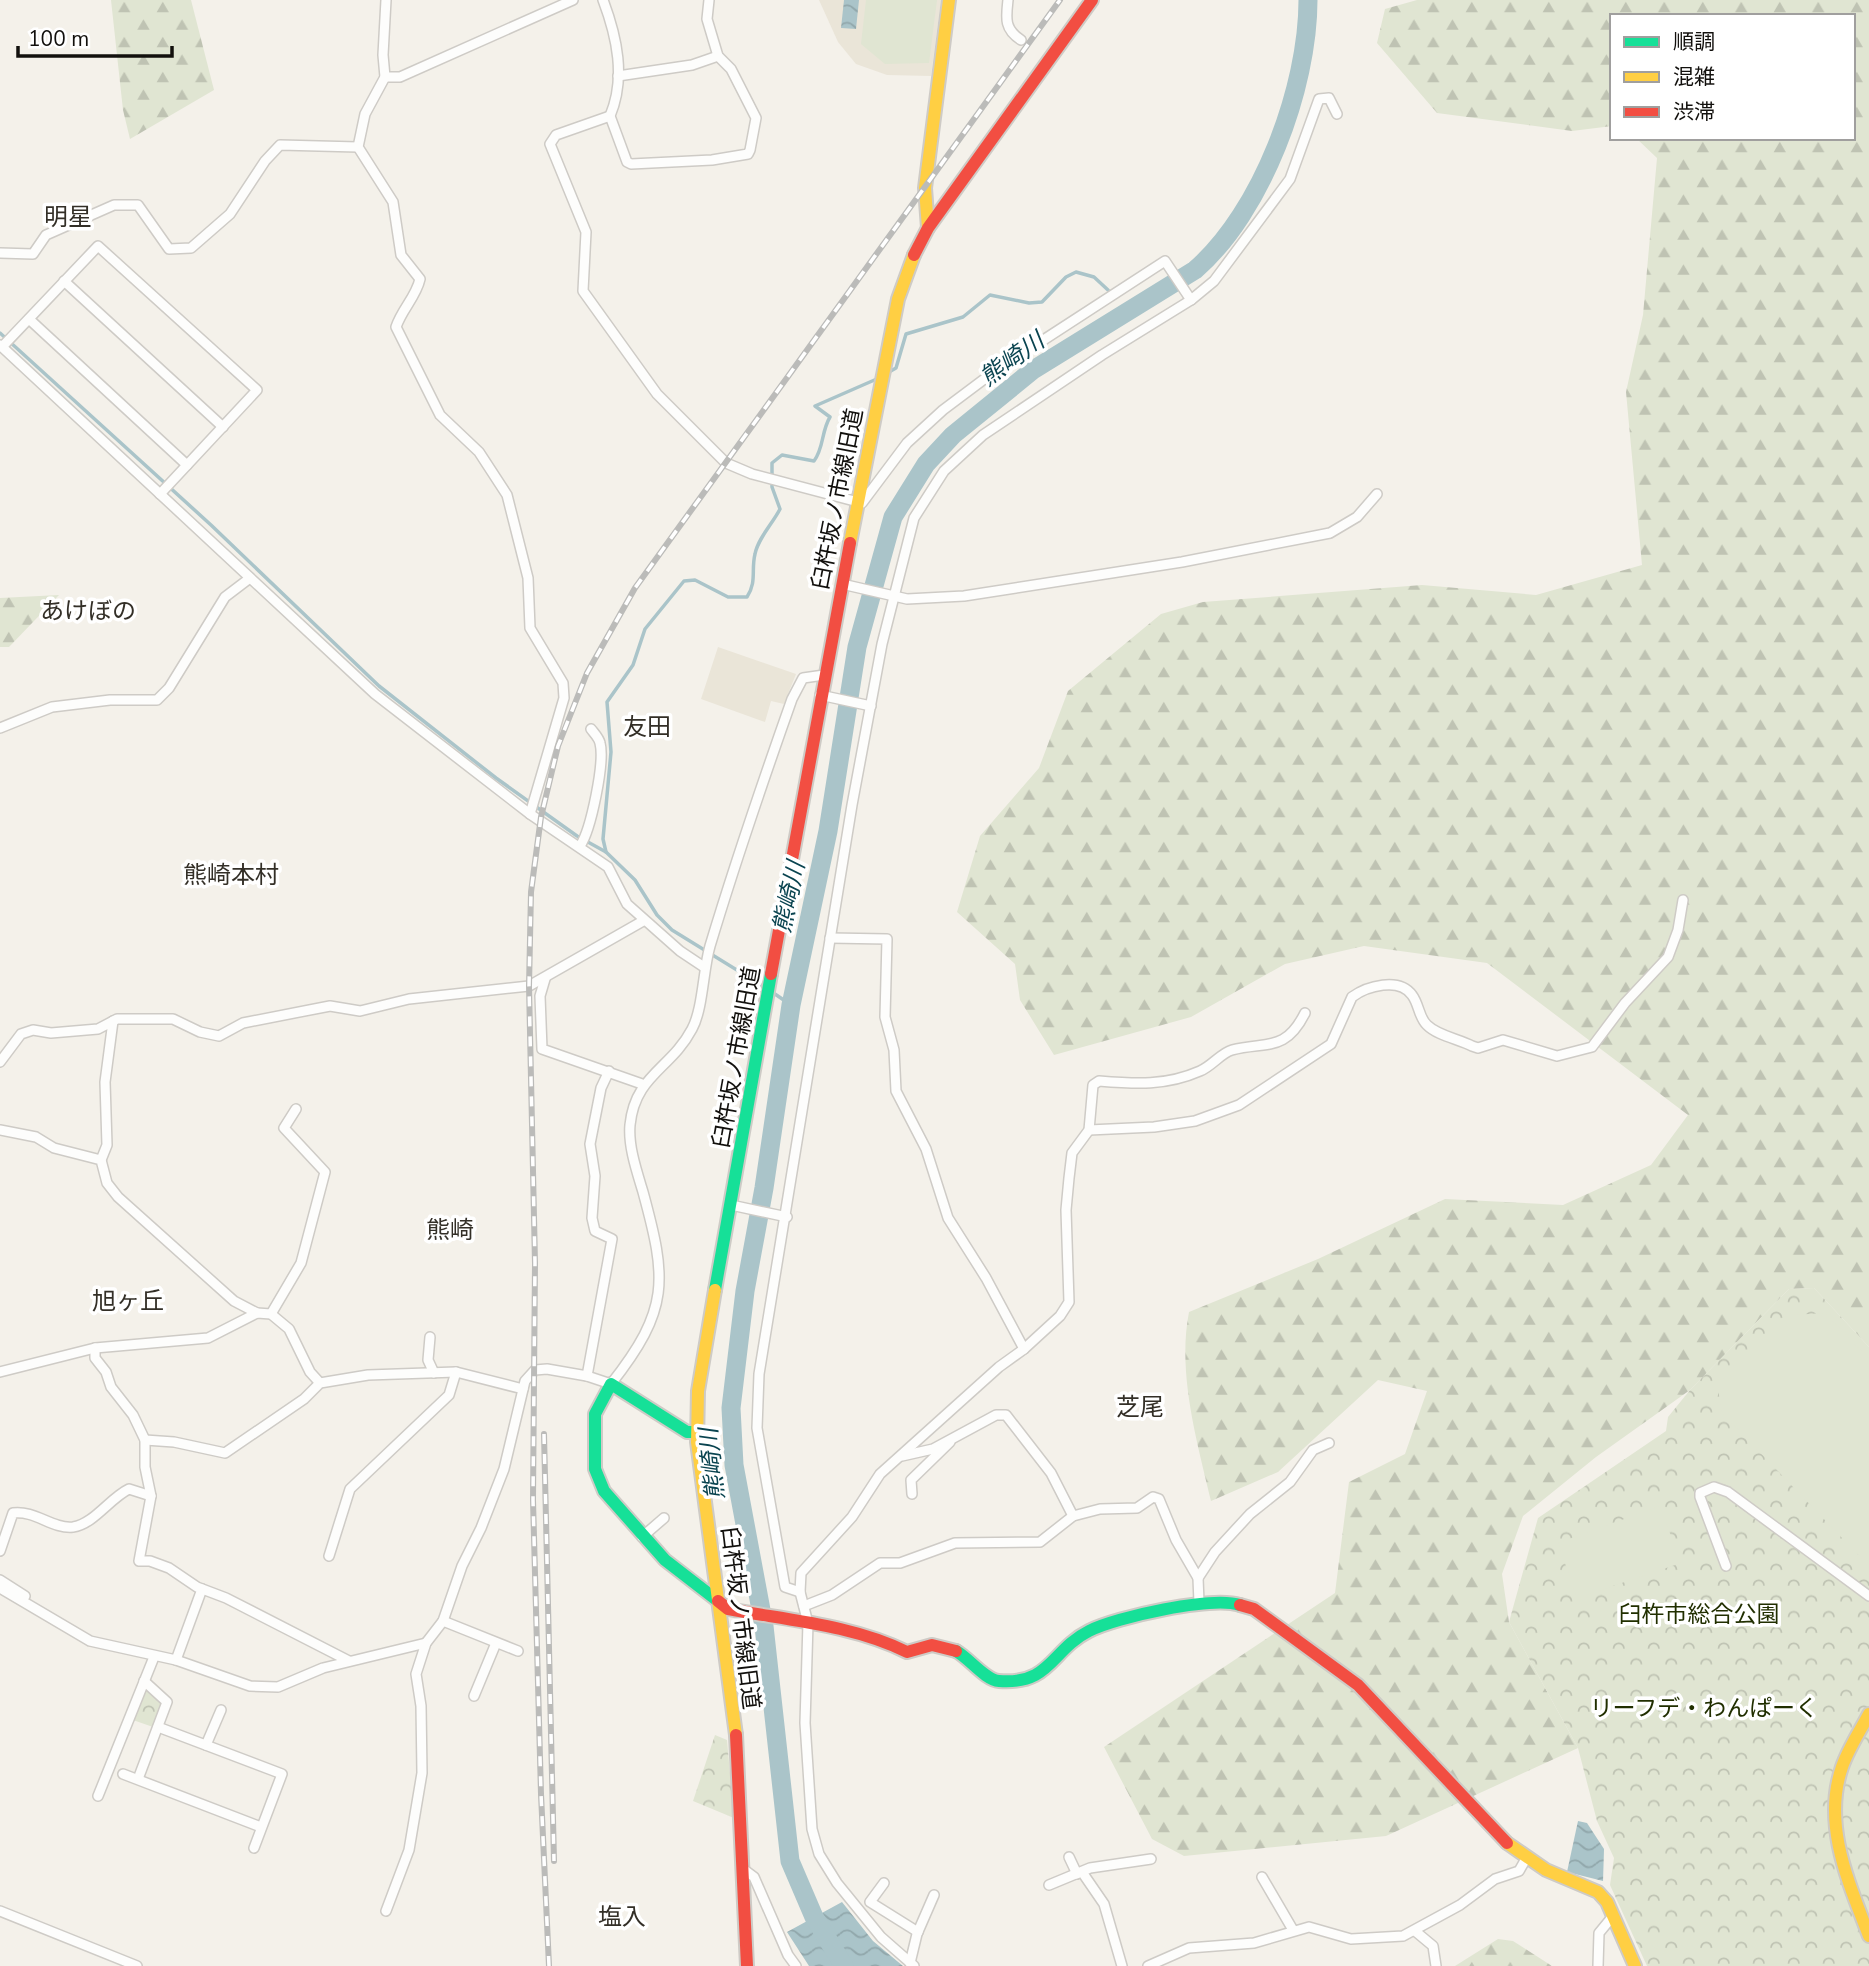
<svg xmlns="http://www.w3.org/2000/svg" width="1869" height="1966" font-family="'Nunito Sans','Noto Sans JP',sans-serif">
<style>
.built{fill:#eae5d8}
.forest{fill:url(#forest-firs)}
.park{fill:url(#park-crowns)}
.pitch{fill:#e0e5d2}
.water{fill:url(#water-waves)}
.lines{fill:none;stroke-linecap:round;stroke-linejoin:round}
.stream{stroke:#aac4c9;stroke-width:3.5}
.river{stroke:#aac4c9;stroke-width:19}
.street-casing{stroke:#cecbc6;stroke-width:12}
.fast-casing{stroke:#cecbc6;stroke-width:16}
.slow-casing{stroke:#cecbc6;stroke-width:16}
.jam-casing{stroke:#cecbc6;stroke-width:16}
.street{stroke:#fdfdfc;stroke-width:9}
.fast{stroke:#16e098;stroke-width:12}
.slow{stroke:#ffcf43;stroke-width:12}
.jam{stroke:#f24e42;stroke-width:12}
.rail-casing{stroke:#bbbbb9;stroke-width:6}
.rail{stroke:#fff;stroke-width:3.5;stroke-dasharray:10;stroke-linecap:butt}
.labels{text-anchor:middle;stroke-width:7;stroke-linejoin:round;paint-order:stroke}
.street-label{font-size:23px;fill:#12100d;stroke:#fff}
.park-label{font-size:23px;fill:#212f00;stroke:#fff}
.neighbourhood-label{font-size:24px;fill:#332f27;stroke:#fff}
.water-label{font-size:24px;font-style:italic;fill:#0a4450;stroke:#fff}
</style>
<defs>
<pattern id="forest-firs" width="22" height="20" patternUnits="userSpaceOnUse" patternTransform="scale(1.75)"><rect width="22" height="20" fill="#e0e5d2"/><path d="M5 1l3.5 6h-7zM16 11l3.5 6h-7z" fill="#bfc3b3"/></pattern>
<pattern id="park-crowns" width="20" height="18" patternUnits="userSpaceOnUse" patternTransform="scale(1.75)"><rect width="20" height="18" fill="#e0e5d2"/><path d="M2 6a3 3 0 1 1 6 0M12 15a3 3 0 1 1 6 0" fill="none" stroke="#bfc3b3"/></pattern>
<pattern id="water-waves" width="16" height="10" patternUnits="userSpaceOnUse" patternTransform="scale(1.75)"><rect width="16" height="10" fill="#aac4c9"/><path d="M0 5q4-4 8 0t8 0" fill="none" stroke="#91a7ab"/></pattern>
</defs>
<rect width="100%" height="100%" fill="#f4f1ea"/>
<g class="built">
<polygon points="819,0 941,0 931,76 887,75 856,64 838,42"/>
<polygon points="718,647 796,674 784,704 771,701 765,722 701,699"/>
</g>
<g class="forest">
<polygon points="111,0 191,0 214,90 130,139 123,110"/>
<path d="M 1417,0 L 1869,0 L 1869,1347 L 1814,1288 L 1789,1289 L 1690,1390 L 1596,1457 L 1523,1516 L 1502,1574 L 1509,1622 L 1578,1748 L 1386,1836 L 1184,1856 L 1152,1839 L 1104,1747 L 1335,1593 L 1349,1482 L 1405,1454 L 1427,1391 L 1378,1380 L 1278,1472 L 1211,1501 C 1197,1441 1177,1373 1189,1312 L 1318,1259 L 1445,1199 L 1563,1205 L 1651,1165 L 1688,1115 L 1487,963 L 1364,946 L 1285,964 L 1191,1017 L 1054,1055 L 1020,1000 L 1015,964 L 957,912 L 980,836 L 1039,768 L 1068,691 L 1161,614 L 1203,602 L 1422,585 L 1536,595 L 1642,565 L 1626,392 L 1643,315 L 1657,158 L 1636,138 L 1853,138 L 1853,16 L 1612,16 L 1612,126 L 1572,131 L 1437,113 L 1377,43 L 1385,9 Z"/>
<polygon points="59,595 9,647 0,647 0,598"/>
<polygon points="1498,1939 1513,1941 1552,1966 1455,1966"/>
</g>
<g class="park">
<polygon points="1814,1288 1869,1347 1869,1966 1647,1966 1610,1885 1614,1858 1597,1821 1578,1748 1509,1622 1538,1518 1666,1431 1668,1417 1690,1390 1789,1289"/>
<polygon points="147,1688 162,1701 153,1727 130,1719"/>
<polygon points="715,1735 727,1740 734,1818 693,1801"/>
</g>
<g class="pitch">
<polygon points="866,0 937,0 929,63 885,64 861,44"/>
<polygon points="1825,1313 1869,1359 1869,1566 1722,1413 1718,1389 1792,1315"/>
<polygon points="1660,1506 1681,1563 1577,1598 1558,1543"/>
</g>
<g class="water">
<polygon points="844,0 859,0 856,29 841,28"/>
<polygon points="1578,1821 1587,1823 1604,1849 1603,1881 1567,1872"/>
<polygon points="842,1902 873,1941 903,1966 809,1966 787,1932"/>
</g>
<g class="lines">
<g class="stream">
<polyline points="0,333 211,525 379,686 496,778 577,836 606,852 635,880 657,915 672,930 766,988"/>
<polyline points="889,372 896,368 906,334 963,317 990,295 1029,303 1042,302 1066,277 1076,272 1094,277 1108,290"/>
<path d="M 606,852 L 603,839 L 611,752 L 607,702 L 633,665 L 645,629 L 684,581 L 695,580 L 728,597 L 747,597 C 757,582 751,570 755,554 C 758,538 773,523 780,509 L 772,487 L 772,463 L 782,455 L 814,461 C 824,448 821,432 830,417 L 815,406 L 879,378"/>
<polyline points="772,992 791,1005"/>
</g>
<path class="river" d="M 844,1966 L 814,1917 L 790,1861 L 764,1626 L 734,1465 L 731,1408 L 745,1291 L 764,1188 L 791,1005 L 828,831 L 857,647 L 893,517 L 926,464 L 953,435 L 1033,370 L 1195,270 C 1262,212 1308,88 1308,0"/>
<g class="street-casing">
<g id="street">
<path d="M 386,0 L 383,55 L 385,77 L 365,114 L 358,147 L 393,202 L 401,255 L 420,279 C 416,297 402,309 396,327 L 440,415 L 479,452 L 507,495 L 528,578 L 530,628 L 563,683 L 564,698 L 530,814"/>
<path d="M 603,0 C 617,37 626,78 610,116 L 627,162 L 631,164 L 712,160 L 748,154 L 750,150 L 756,118 L 731,69 L 718,56 L 707,19 L 709,0"/>
<path d="M 1008,0 C 1006,18 1004,29 1021,40"/>
<polyline points="618,76 692,65 718,56"/>
<polyline points="385,77 400,77 573,0"/>
<polyline points="610,116 556,135 550,144 586,232 583,291 657,394 726,463 752,474 862,503 907,443 943,410 991,374 1165,261 1191,300"/>
<polyline points="0,253 33,254 46,235 114,205 138,205 169,249 191,248 230,214 265,161 280,145 358,147"/>
<polyline points="64,281 223,427"/>
<polyline points="29,319 187,465"/>
<polyline points="0,345 375,694 530,814 608,867 627,904 680,951 704,967"/>
<polyline points="2,347 98,246 257,390 160,494"/>
<polyline points="842,584 907,599 964,596 1182,562 1330,533 1357,517 1377,494"/>
<polyline points="820,695 871,706"/>
<polyline points="0,728 52,707 110,700 157,700 169,688 225,597 250,578"/>
<path d="M 580,846 C 591,830 605,762 600,743 C 599,738 594,733 591,729"/>
<polyline points="830,938 887,939 885,1017 894,1050 896,1091 926,1149 948,1218 986,1278 1024,1349"/>
<polyline points="545,979 540,996 542,1049 642,1084"/>
<polyline points="0,1062 21,1034 33,1030 51,1033 98,1029 117,1019 173,1019 200,1032 219,1036 243,1023 330,1006 360,1011 409,999 529,986 643,921"/>
<polyline points="0,1130 36,1137 54,1148 101,1160 107,1183 118,1197 234,1301 257,1313"/>
<path d="M 1089,1130 L 1154,1127 L 1195,1121 L 1239,1105 L 1331,1044 L 1352,997 C 1367,986 1399,977 1412,995 C 1419,1004 1419,1018 1427,1025 C 1438,1036 1459,1039 1472,1046 L 1478,1048 L 1503,1040 L 1557,1056 L 1592,1047 L 1625,1003 L 1668,957 L 1678,930 L 1683,900"/>
<polyline points="101,1160 107,1145 105,1082 113,1021"/>
<polyline points="731,1205 787,1217"/>
<polyline points="271,1314 301,1263 325,1172 284,1128 296,1109"/>
<polyline points="430,1337 428,1360 434,1373"/>
<polyline points="95,1348 95,1358 106,1372 111,1387 133,1415 145,1440 145,1467 151,1496 139,1561 150,1561 169,1568 197,1587 226,1598 349,1661"/>
<polyline points="0,1372 95,1348 208,1338 257,1313 271,1314 289,1329 310,1372 320,1383"/>
<polyline points="587,1376 612,1239 595,1231 592,1218 595,1176 590,1144 601,1088 609,1071"/>
<polyline points="145,1440 174,1442 225,1453 304,1399 320,1383 368,1375 456,1372 523,1389"/>
<polyline points="902,1456 933,1449 996,1415 1006,1415 1051,1473 1073,1516"/>
<polyline points="912,1494 911,1480 950,1442"/>
<polyline points="642,1537 664,1518"/>
<path d="M 0,1551 L 13,1513 C 35,1510 52,1529 73,1527 C 94,1524 110,1498 129,1489 L 151,1496"/>
<polyline points="329,1556 350,1489 449,1395 456,1372"/>
<polyline points="1726,1566 1700,1497 1700,1493 1714,1487 1728,1492 1869,1596"/>
<polyline points="1198,1578 1215,1552 1250,1514 1290,1482 1313,1450 1329,1443"/>
<polyline points="0,1580 25,1596"/>
<polyline points="0,1588 90,1641 176,1660 250,1686 278,1687 323,1668 426,1643"/>
<polyline points="800,1592 785,1587 757,1428 759,1374 852,805 882,644 914,518 944,471 983,435 1102,355 1191,300 1214,281 1290,179 1319,99 1329,98 1337,114"/>
<polyline points="804,1606 832,1595 880,1563 900,1563 955,1543 1040,1542 1073,1516 1100,1509 1137,1508 1153,1497 1159,1499 1176,1540 1198,1578 1199,1603"/>
<polyline points="443,1621 518,1651"/>
<polyline points="176,1660 202,1589"/>
<polyline points="474,1696 496,1643"/>
<polyline points="158,1727 282,1774 254,1848"/>
<polyline points="206,1745 221,1710"/>
<polyline points="123,1774 261,1827"/>
<polyline points="138,1779 167,1702 144,1681"/>
<polyline points="98,1796 154,1657"/>
<polyline points="1069,1857 1077,1874"/>
<polyline points="742,1868 754,1877 788,1955 796,1966"/>
<polyline points="1082,1872 1104,1904 1122,1966"/>
<polyline points="1262,1877 1293,1930"/>
<polyline points="884,1883 870,1902 918,1932"/>
<polyline points="1049,1885 1090,1868 1151,1859"/>
<polyline points="0,1911 137,1966"/>
<path d="M 386,1911 L 409,1850 L 422,1773 L 421,1706 L 416,1674 L 426,1643 L 443,1621 L 462,1566 L 481,1528 L 504,1469 L 525,1381 L 535,1370 L 547,1369 L 587,1376 L 611,1384 C 670,1309 667,1280 643,1192 C 637,1172 628,1146 630,1125 C 635,1075 671,1069 692,1029 C 703,1009 703,970 710,946 C 735,863 763,781 792,699 L 803,678 L 824,675"/>
<polyline points="1415,1931 1433,1946 1436,1966"/>
<polyline points="910,1963 917,1934 934,1895"/>
<path d="M 914,1966 L 881,1937 L 837,1883 L 819,1854 L 812,1829 L 805,1723 L 808,1623 L 800,1592 L 801,1573 L 852,1517 L 880,1474 L 999,1367 L 1024,1349 L 1060,1316 L 1069,1302 L 1066,1210 L 1069,1178 L 1072,1153 L 1089,1130 L 1093,1085 L 1099,1081 C 1136,1084 1166,1086 1200,1071 C 1212,1066 1221,1053 1232,1050 C 1266,1041 1285,1053 1305,1013"/>
<polyline points="1148,1966 1189,1948 1254,1943 1309,1927 1351,1939 1403,1936 1460,1905 1495,1879 1519,1871 1527,1857"/>
<polyline points="1598,1966 1599,1933 1613,1916"/>
</g>
</g>
<g class="fast-casing">
<g id="fast">
<polyline points="715,1290 771,974"/>
<polyline points="697,1432 687,1432 611,1384 595,1414 595,1469 604,1491 665,1560 718,1601"/>
<path d="M 956,1651 C 969,1658 985,1680 999,1681 C 1051,1685 1051,1650 1089,1631 C 1116,1617 1212,1596 1240,1605"/>
</g>
</g>
<g class="slow-casing">
<g id="slow">
<polyline points="928,228 925,188 949,0"/>
<polyline points="850,543 898,299 914,255"/>
<polyline points="715,1290 698,1391 697,1442 736,1735"/>
<path d="M 1869,1714 C 1860,1731 1848,1749 1842,1767 C 1822,1825 1849,1883 1869,1936"/>
<polyline points="1507,1843 1546,1870 1598,1892 1607,1902 1635,1966"/>
</g>
</g>
<g class="jam-casing">
<g id="jam">
<polyline points="914,255 928,228 1092,0"/>
<polyline points="771,974 850,543"/>
<path d="M 718,1601 L 728,1609 C 787,1620 853,1625 907,1652 L 932,1645 L 956,1651"/>
<polyline points="1240,1605 1254,1609 1358,1685 1507,1843"/>
<polyline points="736,1735 747,1966"/>
</g>
</g>
<use href="#street" class="street"/>
<use href="#fast" class="fast"/>
<use href="#slow" class="slow"/>
<use href="#jam" class="jam"/>
<g class="rail-casing">
<g id="rail">
<polyline points="544,1434 554,1861"/>
<polyline points="549,1966 541,1794 533,1500 535,1263 529,986 531,892 541,817 558,746 587,673 635,588 1060,0"/>
</g>
</g>
<use href="#rail" class="rail"/>
</g>
<g class="labels">
<g class="street-label">
<text transform="translate(837 499) rotate(-79)" y="8">臼杵坂ノ市線旧道</text>
<text transform="translate(736 1057) rotate(-80)" y="8">臼杵坂ノ市線旧道</text>
<text transform="translate(741 1618) rotate(83)" y="8">臼杵坂ノ市線旧道</text>
</g>
<g class="park-label">
<text x="1699" y="1622">臼杵市総合公園</text>
<text x="1704" y="1716">リーフデ・わんぱーく</text>
</g>
<g class="neighbourhood-label">
<text x="68" y="225">明星</text>
<text x="88" y="619">あけぼの</text>
<text x="647" y="735">友田</text>
<text x="231" y="883">熊崎本村</text>
<text x="450" y="1238">熊崎</text>
<text x="128" y="1309">旭ヶ丘</text>
<text x="1140" y="1415">芝尾</text>
<text x="622" y="1925">塩入</text>
</g>
<g class="water-label">
<text transform="translate(1012 359) rotate(-36)" y="8">熊崎川</text>
<text transform="translate(789 897) rotate(-78)" y="8">熊崎川</text>
<text transform="translate(712 1464) rotate(-96)" y="8">熊崎川</text>
</g>
</g>
<rect x="1610" y="14" width="245" height="126" fill="#ffffff" stroke="#a09f9e" stroke-width="2"/>
<rect x="1624" y="37" width="35" height="10" fill="#16e098" stroke="#a09f9e" stroke-width="2"/>
<text x="1673" y="49" font-size="21" fill="#12100d">順調</text>
<rect x="1624" y="72" width="35" height="10" fill="#ffcf43" stroke="#a09f9e" stroke-width="2"/>
<text x="1673" y="84" font-size="21" fill="#12100d">混雑</text>
<rect x="1624" y="107" width="35" height="10" fill="#f24e42" stroke="#a09f9e" stroke-width="2"/>
<text x="1673" y="119" font-size="21" fill="#12100d">渋滞</text>
<path d="M18 46v10h154v-10" fill="none" stroke="#12100d" stroke-width="3.5"/>
<text x="28" y="46" font-size="21" fill="#12100d" stroke="#ffffff" stroke-width="5" paint-order="stroke">100 m</text>
</svg>
